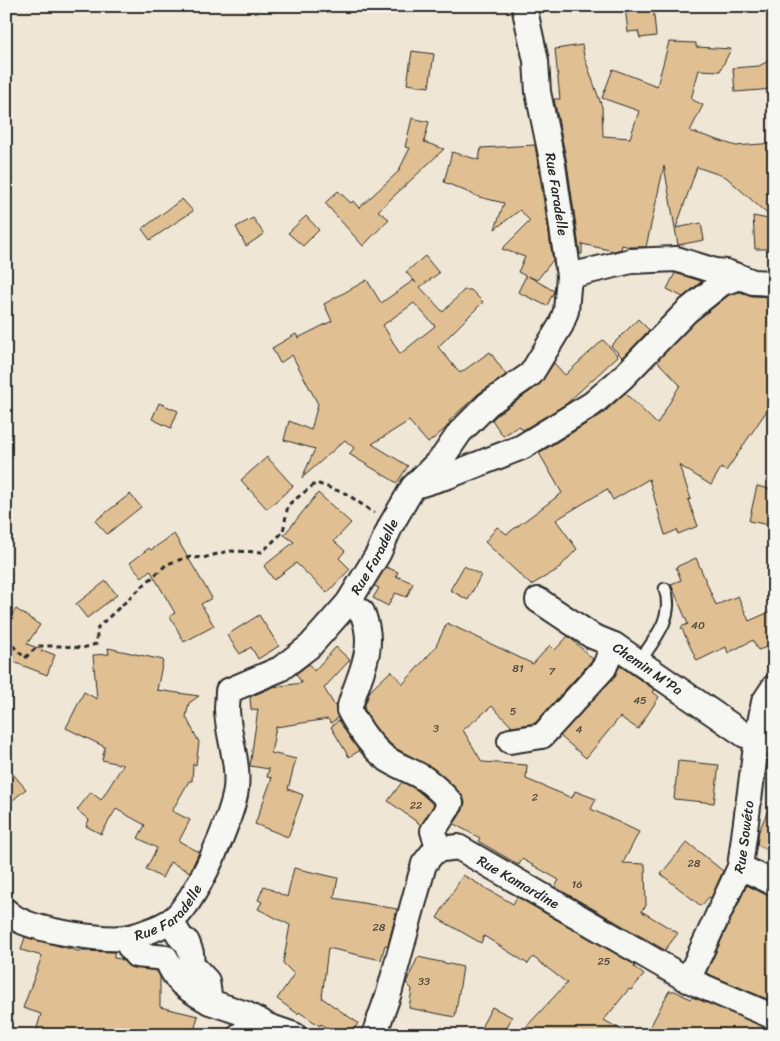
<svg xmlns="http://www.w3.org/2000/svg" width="780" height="1041" font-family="Sriracha,sans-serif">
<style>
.building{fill:#e0c092;stroke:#2b2b2b;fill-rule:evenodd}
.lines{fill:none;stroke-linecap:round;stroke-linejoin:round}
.lane-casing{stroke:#2b2b2b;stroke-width:15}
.street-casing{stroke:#2b2b2b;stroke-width:28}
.path{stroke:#2b2b2b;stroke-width:3;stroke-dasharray:5 4;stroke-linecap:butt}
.lane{stroke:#f6f6f2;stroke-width:11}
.street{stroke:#f6f6f2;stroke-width:24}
.labels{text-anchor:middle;stroke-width:5;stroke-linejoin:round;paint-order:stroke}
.number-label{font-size:11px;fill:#585045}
.street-label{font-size:14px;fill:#2b2b2b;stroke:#f6f6f2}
</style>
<rect width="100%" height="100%" fill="#efe6d5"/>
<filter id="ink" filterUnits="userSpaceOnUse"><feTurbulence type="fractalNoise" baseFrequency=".02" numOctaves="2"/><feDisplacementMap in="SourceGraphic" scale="10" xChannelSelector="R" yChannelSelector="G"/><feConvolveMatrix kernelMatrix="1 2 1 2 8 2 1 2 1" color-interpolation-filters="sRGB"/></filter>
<g filter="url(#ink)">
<g class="building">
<polygon points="625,6 653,6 656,36 640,38 638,31 628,32"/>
<polygon points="669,42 696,43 696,47 731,49 720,71 699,70 691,99 703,105 690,131 736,146 774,143 774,220 726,177 697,167 676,228 701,223 704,240 678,245 664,166 646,247 630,247 622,245 621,249 614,251 582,244 582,254 580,254 567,163 554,99 560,99 555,49 582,45 584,56 602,107 603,136 630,138 639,111 602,98 613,69 657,86"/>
<polygon points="412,51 434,54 429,87 407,84"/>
<polygon points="774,58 774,89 735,92 733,68 759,66"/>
<polygon points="412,118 429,122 424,142 444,149 378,211 389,219 363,246 325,203 338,191 351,203 353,201 359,208 398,172 410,148 405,147"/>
<polygon points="535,145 553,260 537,280 528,276 554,291 547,306 518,292 526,276 518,272 525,257 502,249 530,221 520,210 495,229 504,203 479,197 444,182 452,152 479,160 481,148"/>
<polygon points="182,199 193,211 150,240 142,229"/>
<polygon points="306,216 319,230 303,246 288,233"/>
<polygon points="753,216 773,220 774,249 755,249"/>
<polygon points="253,218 264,234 246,246 236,227"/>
<path d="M 425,256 L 439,273 L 420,287 L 443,312 L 464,290 L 471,290 L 483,302 L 438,347 L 460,373 L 490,352 L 506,375 L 478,394 L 449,421 L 450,423 L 446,428 L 428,443 L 409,421 L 372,444 L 408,466 L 397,483 L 349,454 L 354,448 L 345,440 L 302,478 L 315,449 L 284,440 L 289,421 L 311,430 L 318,404 L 292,355 L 280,363 L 272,348 L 296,334 L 298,338 L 332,321 L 324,304 L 367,280 L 381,303 L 414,280 L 416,283 L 406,272 ZM 414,303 L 435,326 L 400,354 L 383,325 Z"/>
<polygon points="675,273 702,281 683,297 667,289"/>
<polygon points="740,292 752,296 774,297 774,400 726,471 721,468 711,485 679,465 691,499 688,500 698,526 678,534 677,530 665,535 649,479 613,500 607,489 556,520 577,549 557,570 531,585 485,542 497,527 507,534 562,493 539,453 604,413 625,393 657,424 680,385 657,361 696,321 729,295"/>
<polygon points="638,319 649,330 623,358 611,346"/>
<polygon points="603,340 618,356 566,404 523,430 519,426 503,436 492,420 497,415 539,385 554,363 565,375"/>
<polygon points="159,403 178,411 171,428 152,419"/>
<polygon points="267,457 293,486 267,509 241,480"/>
<polygon points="757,486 774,490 774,526 749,521"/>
<polygon points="318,493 351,523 334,541 345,551 339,558 350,569 327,593 296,563 274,580 264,566 294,542 284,535"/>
<polygon points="130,494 141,507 107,534 95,521"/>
<polygon points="174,534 212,598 201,604 214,626 184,642 170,616 175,613 150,570 142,577 130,563 149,548 151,550"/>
<polygon points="696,558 716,605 738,596 749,621 774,610 774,645 758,650 753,640 728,653 726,647 697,661 681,627 688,624 671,584 681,580 676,567"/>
<polygon points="464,566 481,575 468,600 450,590"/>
<polygon points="386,567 398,572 396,576 413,583 407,597 395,593 388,606 373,598 379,588 374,586"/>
<polygon points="106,581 117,595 87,618 76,604"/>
<polygon points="16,609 40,625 27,644 43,650 41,652 45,651 55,655 47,675 6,659 6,622"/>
<polygon points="259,615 279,646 258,659 251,647 240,654 227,635"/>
<polygon points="447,623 533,664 550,645 555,650 568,636 593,659 535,723 512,727 492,706 463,730 482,762 527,765 526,779 572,798 575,791 596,799 591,809 639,832 623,863 645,864 646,906 641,911 678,933 665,950 555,887 559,880 522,859 519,865 478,841 480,838 454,824 463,810 465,802 461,794 433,768 395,748 385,739 372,723 364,708 370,691 391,671 403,684 435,648"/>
<polygon points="336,647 350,660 324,688 336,708 338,718 331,723 328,719 276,727 271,753 296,759 288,789 303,795 288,837 255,824 272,778 267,777 269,769 250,766 258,709 251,710 250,697 273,687 302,683 296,674 309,664 314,671"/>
<polygon points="108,648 163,660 157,690 199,696 189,703 186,717 199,742 196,765 193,764 192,781 189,781 172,811 190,820 179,841 199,852 190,872 170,862 162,878 146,869 157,848 138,838 145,825 116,809 101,834 86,826 89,820 77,810 91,792 101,800 123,765 102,760 105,747 66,728 84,692 97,699 93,655 109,654"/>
<polygon points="620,666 655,690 653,692 659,697 638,729 620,717 586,758 560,736 614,677"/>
<polygon points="339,720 359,751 349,757 331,727"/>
<polygon points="678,761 719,765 714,803 674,799"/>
<polygon points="6,766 26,789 6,806"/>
<polygon points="402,782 417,790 434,805 421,825 388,801"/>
<polygon points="774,797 774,853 757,845 759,831"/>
<polygon points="687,842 723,871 711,898 709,897 701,906 661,874"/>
<polygon points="294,868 338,878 334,898 397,909 388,946 385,945 381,960 328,948 322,998 358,1023 350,1035 338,1035 321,1024 320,1026 299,1012 298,1014 277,999 294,974 283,963 290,925 258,909 262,902 258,900 264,886 287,897"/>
<polygon points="463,875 513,904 517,897 635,965 634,967 644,975 631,990 629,989 604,1020 630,1035 536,1035 525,1028 567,983 533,957 528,964 484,936 481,943 437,918"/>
<polygon points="747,885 774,899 774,1002 706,973"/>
<polygon points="25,937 78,951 114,952 114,958 121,959 130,967 157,971 160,977 160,1007 198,1016 193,1035 35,1035 41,1014 23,1008 42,956 21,950"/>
<polygon points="418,957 463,967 455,1017 409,1008 412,989 406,983"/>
<polygon points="669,991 675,991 690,999 692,997 774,1030 774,1035 646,1035"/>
<polygon points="492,1007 512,1017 503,1035 477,1035"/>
</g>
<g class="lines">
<g class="lane-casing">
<path id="lane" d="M 639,662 C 654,640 675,617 665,589"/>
</g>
<g class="street-casing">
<g id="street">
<polyline points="569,276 631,261 676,259 715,271 726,272 740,277"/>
<polyline points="415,486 448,476 522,447 592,404 622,378 687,311 722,283 740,277 753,282 774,283"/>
<path id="s1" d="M 538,600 L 592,636 L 614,645 L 745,735 L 774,743"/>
<path d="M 348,603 L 362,612 C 378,650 358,674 349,710 C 359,729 370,746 387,759 C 399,767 413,771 425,779 C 435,786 443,794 451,803 L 433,831 L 439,850"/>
<polyline points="510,741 542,736 604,668 614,645"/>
<polyline points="740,867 774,883"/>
<path id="s2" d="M 6,911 C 10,914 14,918 19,920 C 41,931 106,942 130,937 C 143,934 161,927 172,920 C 195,904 233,817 236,789 C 239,761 228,737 227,710 C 227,704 228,697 228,691 L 280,669 L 310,646 L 348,603 L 378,554 L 391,525 L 413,487 L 443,457 L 460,432 L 488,404 L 531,374 L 561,325 L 566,311 L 569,276 L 553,165 L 538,92 L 536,61 L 524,6"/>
<polyline points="172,920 174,926 181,938 187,942 191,953 192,965 207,981 210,1002 246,1014 268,1026 294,1035"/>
<path d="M 129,937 L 129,946 L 136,955 L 166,958 C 177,985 186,988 210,1002"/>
<path id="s3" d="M 688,980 L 740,867 L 757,739 L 764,702 L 774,687"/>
<polyline points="240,1035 260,1021"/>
<path id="s4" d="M 374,1035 L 389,993 L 424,864 L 435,850 L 458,847 L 688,980 L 774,1017"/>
</g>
</g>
<polyline class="path" points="6,639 25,658 38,646 62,646 83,648 96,644 98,627 167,564 188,557 203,558 228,551 262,552 283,532 288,505 316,483 347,494 374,513"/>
<use href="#lane" class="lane"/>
<use href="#street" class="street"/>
</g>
</g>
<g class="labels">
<g class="number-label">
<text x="698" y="629">40</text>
<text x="518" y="672">81</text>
<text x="552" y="675">7</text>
<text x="640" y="704">45</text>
<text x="513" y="715">5</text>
<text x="436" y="732">3</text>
<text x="579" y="733">4</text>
<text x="535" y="801">2</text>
<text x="416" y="809">22</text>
<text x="694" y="867">28</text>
<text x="577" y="888">16</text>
<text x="379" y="931">28</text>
<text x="604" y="965">25</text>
<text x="424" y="985">33</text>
</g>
<g class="street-label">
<text transform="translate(557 194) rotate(81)" y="5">Rue Faradelle</text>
<text dy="5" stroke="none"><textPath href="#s2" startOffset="626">Rue Faradelle</textPath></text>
<text dy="5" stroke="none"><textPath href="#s1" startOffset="130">Chemin M'Pa</textPath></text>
<text dy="5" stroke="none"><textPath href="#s3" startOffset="155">Rue Sowéto</textPath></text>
<text dy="5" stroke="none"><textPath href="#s4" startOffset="289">Rue Kamardine</textPath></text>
<text dy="5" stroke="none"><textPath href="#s2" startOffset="176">Rue Faradelle</textPath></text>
</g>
</g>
<rect width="780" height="1041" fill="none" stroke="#f6f6f2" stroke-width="25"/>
<rect x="12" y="12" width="755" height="1016" fill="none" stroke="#2b2b2b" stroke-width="2" filter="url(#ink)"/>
</svg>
